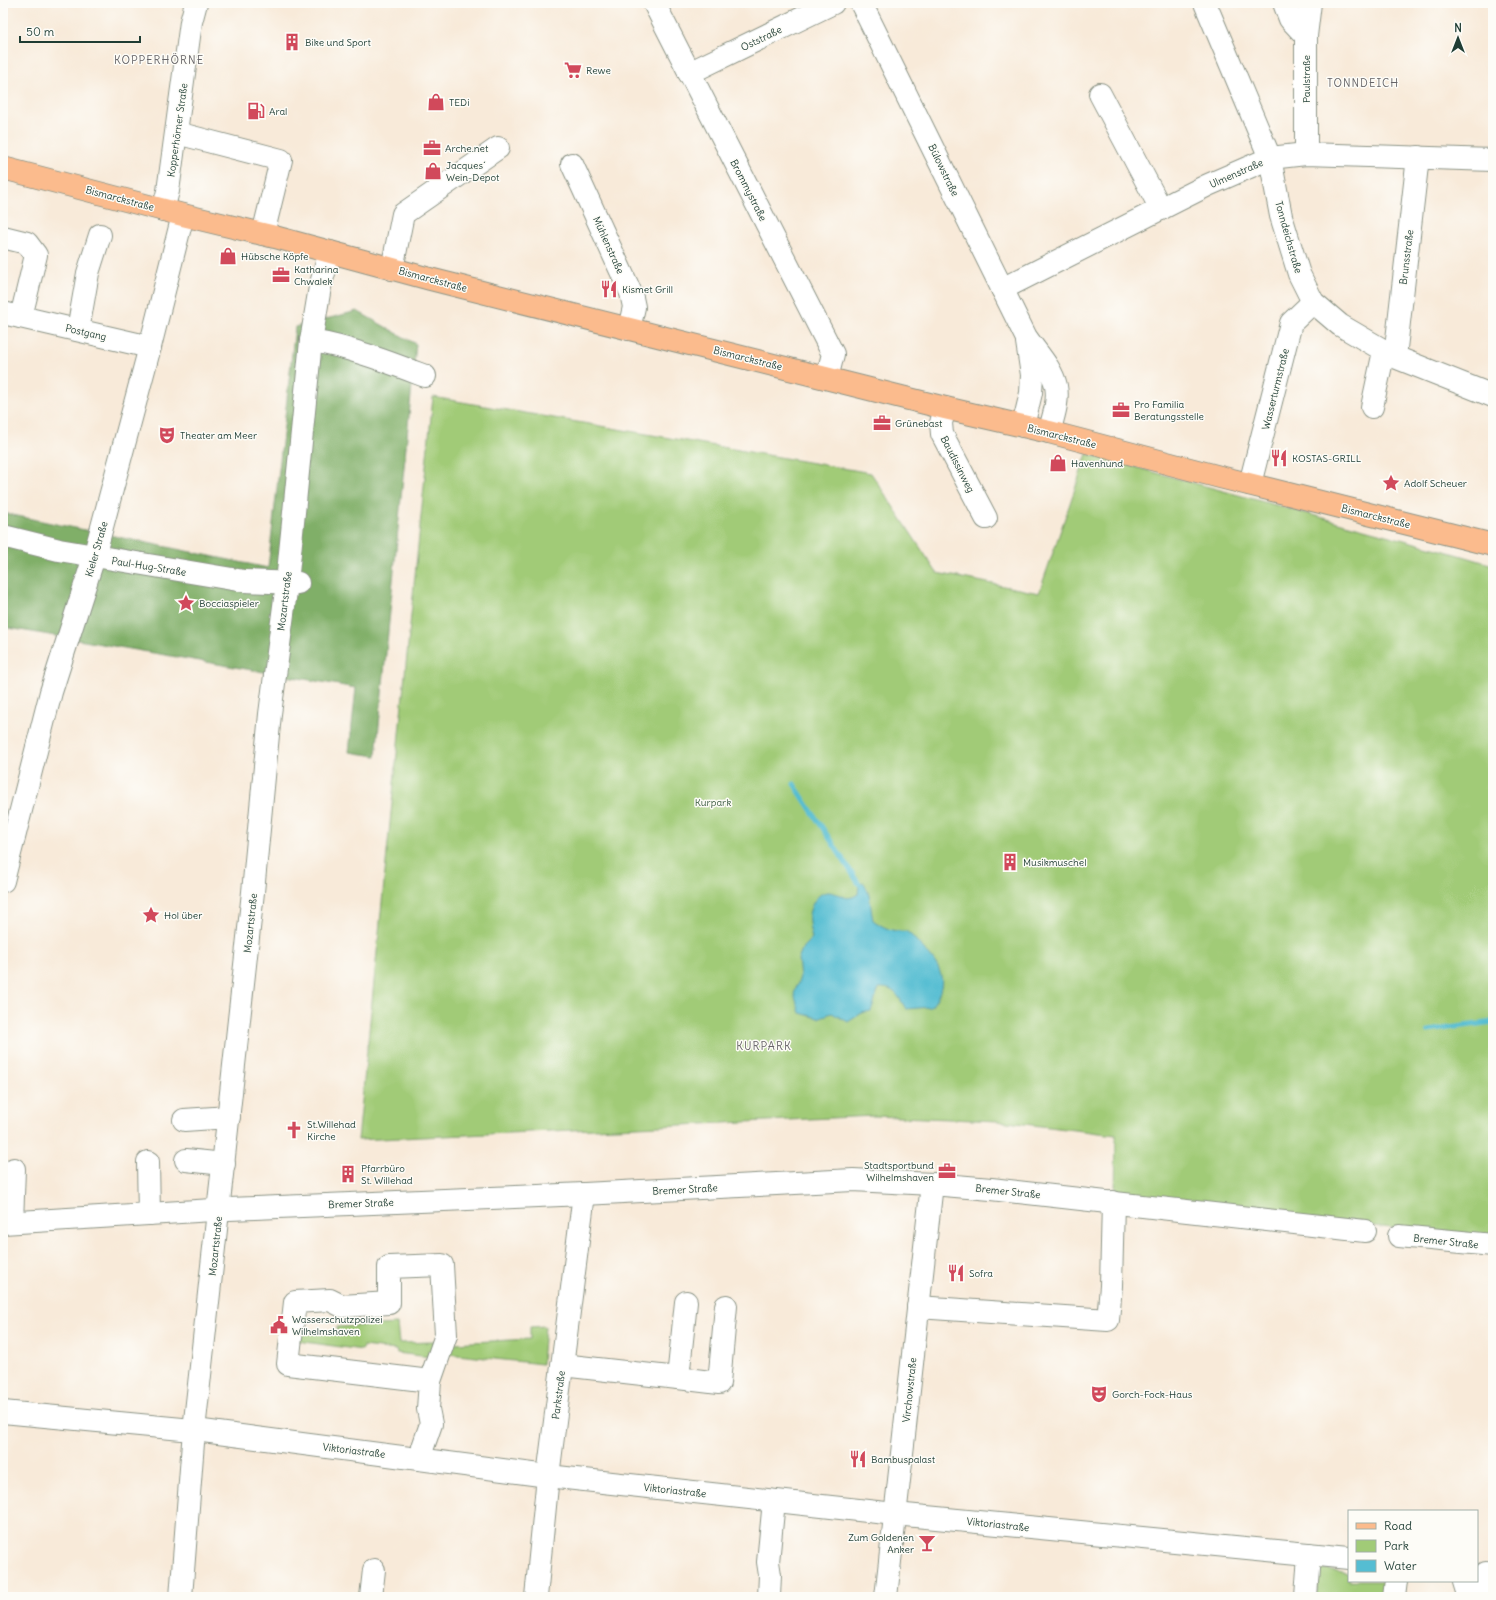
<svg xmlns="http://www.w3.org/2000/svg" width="1496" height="1600" font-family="Delius,sans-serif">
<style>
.green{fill:#a1cb77;stroke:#608456}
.forest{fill:#80af68;stroke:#50764e}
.water{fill:#55bdd2;stroke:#3a7d83}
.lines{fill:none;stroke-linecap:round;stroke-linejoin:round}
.stream{stroke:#55bdd2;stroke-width:5}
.minor-casing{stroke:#8c9486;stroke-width:24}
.major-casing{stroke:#8c9486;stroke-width:24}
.minor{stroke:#fff;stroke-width:22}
.major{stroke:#fbbb8d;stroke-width:22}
.labels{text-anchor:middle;stroke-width:3;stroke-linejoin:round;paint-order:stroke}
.street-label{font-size:10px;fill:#1f3d34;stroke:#fdfcf7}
.poi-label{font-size:10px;fill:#1f3d34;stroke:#fdfcf7;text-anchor:start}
.park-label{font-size:10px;fill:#406045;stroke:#fdfcf7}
.neighbourhood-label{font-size:11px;letter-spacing:1px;fill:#666467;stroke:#fdfcf7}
</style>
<rect width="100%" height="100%" fill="#fdfcf7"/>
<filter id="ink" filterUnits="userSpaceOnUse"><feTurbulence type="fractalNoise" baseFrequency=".025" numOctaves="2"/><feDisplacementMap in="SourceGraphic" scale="8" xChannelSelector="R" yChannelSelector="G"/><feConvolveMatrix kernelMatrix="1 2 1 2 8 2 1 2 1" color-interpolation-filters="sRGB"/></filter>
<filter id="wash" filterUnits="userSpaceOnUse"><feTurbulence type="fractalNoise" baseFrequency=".012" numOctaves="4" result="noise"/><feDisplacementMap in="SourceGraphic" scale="16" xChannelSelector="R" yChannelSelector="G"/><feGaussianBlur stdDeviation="0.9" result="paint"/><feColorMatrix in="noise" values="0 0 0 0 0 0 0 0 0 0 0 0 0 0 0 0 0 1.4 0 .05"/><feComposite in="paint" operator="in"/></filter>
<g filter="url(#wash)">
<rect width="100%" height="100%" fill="#f8ead9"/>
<g class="green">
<polygon points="433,397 871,473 937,573 1039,593 1087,454 1456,554 1493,565 1493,1239 1115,1198 1116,1135 999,1121 874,1116 358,1140"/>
<polygon points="397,1324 399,1343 435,1342 429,1357 397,1353 396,1350 363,1346 362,1350 298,1341 299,1334 337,1332 337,1327"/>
<polygon points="545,1326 542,1364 448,1354 453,1343 530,1339 530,1327"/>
<polygon points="1320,1569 1349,1574 1349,1581 1393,1581 1391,1597 1317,1597"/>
</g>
<polygon class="forest" points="357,311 416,344 376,756 349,752 356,688 3,627 3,513 268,568 295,327"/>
<path class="water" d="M 864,883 C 871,895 870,906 873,920 C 884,928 892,932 906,931 L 911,935 C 932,959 956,975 931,1007 L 906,1009 C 898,996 895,987 879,988 L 871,1011 L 862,1013 L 848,1022 L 832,1013 L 818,1018 L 800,1013 L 794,994 L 800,977 L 798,959 L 803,947 L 812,938 C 811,933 809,928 809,922 C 807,911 816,891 829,892 C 842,893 845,903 858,894 L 859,884 Z"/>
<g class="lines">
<g class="stream">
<polyline points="794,784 859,884"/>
<polyline points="1428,1031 1493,1022"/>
</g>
</g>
</g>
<g filter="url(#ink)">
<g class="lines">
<g class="minor-casing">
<g id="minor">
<polyline points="654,3 833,354 827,378"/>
<path d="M 861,3 L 1026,337 C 1036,352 1052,368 1056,386 C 1059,401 1053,418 1049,432"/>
<polyline points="1205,3 1270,158 1281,216 1299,274 1313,302 1340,325 1395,357 1493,396"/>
<polyline points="1284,3 1290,19 1306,36"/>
<polyline points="689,73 833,3"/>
<polyline points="1100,94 1161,209"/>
<polyline points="177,133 281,160 263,234"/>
<polyline points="1306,154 1306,36 1310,3"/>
<polyline points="572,164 631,293 634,307 629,329"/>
<polyline points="163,210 168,191 191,22 196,3"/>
<polyline points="3,237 27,243 36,255 21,317"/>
<polyline points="392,269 403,214 498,148"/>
<polyline points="1002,289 1208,185 1270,158 1306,154 1493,160"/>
<polyline points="3,313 150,347"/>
<polyline points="78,330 88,273 100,235"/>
<path d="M 311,341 C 350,347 388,362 425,376"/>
<polyline points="1395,357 1418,157"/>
<polyline points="1372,407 1384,351"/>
<polyline points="945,408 941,423 942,434 986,518"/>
<polyline points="1023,426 1031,393 1032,375 1027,342"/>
<polyline points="1250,484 1291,323 1313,302"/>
<polyline points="3,536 59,550 244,581 298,583"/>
<polyline points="3,881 51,692 94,557 150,347 183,215"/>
<polyline points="184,1120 229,1117"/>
<polyline points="186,1160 224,1164"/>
<polyline points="148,1162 149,1214"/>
<polyline points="12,1222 14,1169"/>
<polyline points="3,1223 229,1209 584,1194 853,1180 932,1184 991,1189 1365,1231"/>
<polyline points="1399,1236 1493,1245"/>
<polyline points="686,1302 678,1378 719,1383 726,1306"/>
<polyline points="918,1307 1108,1320 1111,1286 1113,1202"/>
<polyline points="562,1365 678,1378"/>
<polyline points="3,1412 203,1431 548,1476 895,1514 1349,1558"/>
<polyline points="422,1459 423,1447 431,1424 428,1409 430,1381 446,1335 442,1265 389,1267 389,1303 342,1306 330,1300 295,1302 288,1364 430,1381"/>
<polyline points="1464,1581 1469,1597"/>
<polyline points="181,1597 194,1430 253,892 270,714 287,583 311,341 320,287 330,252"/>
<polyline points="371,1597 374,1570"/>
<polyline points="536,1597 548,1476 584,1194"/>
<polyline points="769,1597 770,1575 768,1562 774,1501"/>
<polyline points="886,1597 932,1184"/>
<polyline points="1306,1597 1309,1554"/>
<polyline points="1394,1597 1396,1581"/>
<polyline points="1481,1597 1485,1573"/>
</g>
</g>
<g class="major-casing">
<polyline id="major" points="3,168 183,215 275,237 430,279 945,408 1049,432 1220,477 1493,545"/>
</g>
<use href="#minor" class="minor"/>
<use href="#major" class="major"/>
</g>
</g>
<defs>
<g id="building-bare" transform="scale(1.38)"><path d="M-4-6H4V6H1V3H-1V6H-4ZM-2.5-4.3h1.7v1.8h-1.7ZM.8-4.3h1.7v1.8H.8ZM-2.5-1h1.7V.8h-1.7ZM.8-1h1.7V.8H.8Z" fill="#d1495b" stroke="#fdfcf7" stroke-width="2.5" paint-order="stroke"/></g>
<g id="supermarket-bare" transform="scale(1.38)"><path d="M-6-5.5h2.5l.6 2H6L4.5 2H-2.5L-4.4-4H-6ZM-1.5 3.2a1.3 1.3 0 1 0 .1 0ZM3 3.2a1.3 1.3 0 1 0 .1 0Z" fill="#d1495b" stroke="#fdfcf7" stroke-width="2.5" paint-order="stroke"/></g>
<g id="shop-bare" transform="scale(1.38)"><path d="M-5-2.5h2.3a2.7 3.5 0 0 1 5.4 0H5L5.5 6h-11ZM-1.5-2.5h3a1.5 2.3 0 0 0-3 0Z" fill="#d1495b" stroke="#fdfcf7" stroke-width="2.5" paint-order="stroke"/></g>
<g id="fuel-bare" transform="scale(1.38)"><path d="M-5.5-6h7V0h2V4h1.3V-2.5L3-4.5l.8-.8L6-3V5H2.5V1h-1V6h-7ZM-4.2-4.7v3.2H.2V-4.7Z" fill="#d1495b" stroke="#fdfcf7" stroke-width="2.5" paint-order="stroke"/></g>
<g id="office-bare" transform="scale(1.38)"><path d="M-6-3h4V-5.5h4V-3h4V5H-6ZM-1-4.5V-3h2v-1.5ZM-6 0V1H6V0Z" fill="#d1495b" stroke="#fdfcf7" stroke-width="2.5" paint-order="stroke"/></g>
<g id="restaurant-bare" transform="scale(1.38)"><path d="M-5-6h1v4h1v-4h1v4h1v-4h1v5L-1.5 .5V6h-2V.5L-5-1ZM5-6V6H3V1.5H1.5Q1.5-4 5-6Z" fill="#d1495b" stroke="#fdfcf7" stroke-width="2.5" paint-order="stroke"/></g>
<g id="theatre-bare" transform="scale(1.38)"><path d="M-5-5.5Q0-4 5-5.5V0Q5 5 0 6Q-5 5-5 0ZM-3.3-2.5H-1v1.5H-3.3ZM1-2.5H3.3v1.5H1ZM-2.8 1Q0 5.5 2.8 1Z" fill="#d1495b" stroke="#fdfcf7" stroke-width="2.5" paint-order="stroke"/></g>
<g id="sight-bare" transform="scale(1.38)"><path d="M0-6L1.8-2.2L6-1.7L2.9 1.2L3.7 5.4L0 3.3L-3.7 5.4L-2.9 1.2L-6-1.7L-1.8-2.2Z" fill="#d1495b" stroke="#fdfcf7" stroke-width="2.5" paint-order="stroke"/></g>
<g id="church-bare" transform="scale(1.38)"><path d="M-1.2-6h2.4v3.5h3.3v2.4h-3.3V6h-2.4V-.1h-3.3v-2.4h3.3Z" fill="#d1495b" stroke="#fdfcf7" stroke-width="2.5" paint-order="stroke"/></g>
<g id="civic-bare" transform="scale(1.38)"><path d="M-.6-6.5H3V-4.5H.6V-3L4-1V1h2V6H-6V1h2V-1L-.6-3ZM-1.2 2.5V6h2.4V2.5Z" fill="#d1495b" stroke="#fdfcf7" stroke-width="2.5" paint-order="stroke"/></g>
<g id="bar-bare" transform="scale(1.38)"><path d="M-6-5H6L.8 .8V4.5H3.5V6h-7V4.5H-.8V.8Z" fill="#d1495b" stroke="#fdfcf7" stroke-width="2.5" paint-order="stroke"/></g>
</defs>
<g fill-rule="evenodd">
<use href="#building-bare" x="292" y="42"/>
<use href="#supermarket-bare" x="573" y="70"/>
<use href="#shop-bare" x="436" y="102"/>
<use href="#fuel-bare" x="256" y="111"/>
<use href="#office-bare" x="432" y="148"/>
<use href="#shop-bare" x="433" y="171"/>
<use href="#shop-bare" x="228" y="256"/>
<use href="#office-bare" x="281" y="275"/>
<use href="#restaurant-bare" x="609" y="289"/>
<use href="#office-bare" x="1121" y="410"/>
<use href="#office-bare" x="882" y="423"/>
<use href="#theatre-bare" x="167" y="435"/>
<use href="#restaurant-bare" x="1279" y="458"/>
<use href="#shop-bare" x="1058" y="463"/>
<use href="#sight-bare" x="1391" y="483"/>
<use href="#sight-bare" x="186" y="603"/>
<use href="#building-bare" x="1010" y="862"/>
<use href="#sight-bare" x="151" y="915"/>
<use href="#church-bare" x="294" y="1130"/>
<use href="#office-bare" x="947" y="1171"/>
<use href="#building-bare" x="348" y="1174"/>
<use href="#restaurant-bare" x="956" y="1273"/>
<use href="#civic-bare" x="279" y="1325"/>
<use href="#theatre-bare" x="1099" y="1394"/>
<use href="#restaurant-bare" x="858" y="1459"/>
<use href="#bar-bare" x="927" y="1543"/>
</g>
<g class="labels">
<g class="street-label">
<text transform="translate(761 38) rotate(-26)" y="4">Oststraße</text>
<text transform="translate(1306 79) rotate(-90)" y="4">Paulstraße</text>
<text transform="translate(177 130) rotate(-82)" y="4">Kopperhörner Straße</text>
<text transform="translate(944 170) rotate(64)" y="4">Bülowstraße</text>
<text transform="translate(1236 173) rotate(-24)" y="4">Ulmenstraße</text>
<text transform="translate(749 190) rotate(63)" y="4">Brommystraße</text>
<text transform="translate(120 198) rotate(15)" y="4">Bismarckstraße</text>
<text transform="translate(1289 237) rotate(74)" y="4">Tonndeichstraße</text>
<text transform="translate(609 245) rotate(66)" y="4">Mühlenstraße</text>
<text transform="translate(1406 257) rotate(-83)" y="4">Brunsstraße</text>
<text transform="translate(433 279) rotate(15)" y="4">Bismarckstraße</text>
<text transform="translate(86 332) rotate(13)" y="4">Postgang</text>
<text transform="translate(748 358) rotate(14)" y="4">Bismarckstraße</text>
<text transform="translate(1275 389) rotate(-76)" y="4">Wasserturmstraße</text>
<text transform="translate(1062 436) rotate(14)" y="4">Bismarckstraße</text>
<text transform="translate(958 464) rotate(63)" y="4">Baudissinweg</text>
<text transform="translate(1376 516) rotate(14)" y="4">Bismarckstraße</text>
<text transform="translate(96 549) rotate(-74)" y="4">Kieler Straße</text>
<text transform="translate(149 566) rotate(9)" y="4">Paul-Hug-Straße</text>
<text transform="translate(284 601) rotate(-83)" y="4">Mozartstraße</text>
<text transform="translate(250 923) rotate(-84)" y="4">Mozartstraße</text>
<text transform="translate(685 1189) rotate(-3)" y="4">Bremer Straße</text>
<text transform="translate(1008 1191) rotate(6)" y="4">Bremer Straße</text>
<text transform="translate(361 1203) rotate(-2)" y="4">Bremer Straße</text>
<text transform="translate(1446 1241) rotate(6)" y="4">Bremer Straße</text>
<text transform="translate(215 1246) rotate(-84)" y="4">Mozartstraße</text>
<text transform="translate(909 1390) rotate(-84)" y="4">Virchowstraße</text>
<text transform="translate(558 1395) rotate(-83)" y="4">Parkstraße</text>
<text transform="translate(354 1450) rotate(7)" y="4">Viktoriastraße</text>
<text transform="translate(675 1490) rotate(6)" y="4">Viktoriastraße</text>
<text transform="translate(998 1524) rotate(6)" y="4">Viktoriastraße</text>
</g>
<g class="poi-label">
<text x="305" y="46">Bike und Sport</text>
<text x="586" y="74">Rewe</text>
<text x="449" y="106">TEDi</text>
<text x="269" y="115">Aral</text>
<text x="445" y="152">Arche.net</text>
<text x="446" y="169">Jacques´<tspan x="446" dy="12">Wein-Depot</tspan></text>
<text x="241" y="260">Hübsche Köpfe</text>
<text x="294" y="273">Katharina<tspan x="294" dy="12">Chwalek</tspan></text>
<text x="622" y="293">Kismet Grill</text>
<text x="1134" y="408">Pro Familia<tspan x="1134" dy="12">Beratungsstelle</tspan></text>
<text x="895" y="427">Grünebast</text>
<text x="180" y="439">Theater am Meer</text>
<text x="1292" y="462">KOSTAS-GRILL</text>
<text x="1071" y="467">Havenhund</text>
<text x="1404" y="487">Adolf Scheuer</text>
<text x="199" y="607">Bocciaspieler</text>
<text x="1023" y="866">Musikmuschel</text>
<text x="164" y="919">Hol über</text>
<text x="307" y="1128">St.Willehad<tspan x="307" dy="12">Kirche</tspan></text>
<text x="934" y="1169" text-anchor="end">Stadtsportbund<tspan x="934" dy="12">Wilhelmshaven</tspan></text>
<text x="361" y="1172">Pfarrbüro<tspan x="361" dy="12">St. Willehad</tspan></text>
<text x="969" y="1277">Sofra</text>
<text x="292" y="1323">Wasserschutzpolizei<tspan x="292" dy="12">Wilhelmshaven</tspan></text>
<text x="1112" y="1398">Gorch-Fock-Haus</text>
<text x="871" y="1463">Bambuspalast</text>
<text x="914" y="1541" text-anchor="end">Zum Goldenen<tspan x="914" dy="12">Anker</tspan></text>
</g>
<g class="park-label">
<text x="713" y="806">Kurpark</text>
</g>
<g class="neighbourhood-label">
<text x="159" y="64">KOPPERHÖRNE</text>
<text x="1363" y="87">TONNDEICH</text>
<text x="764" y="1050">KURPARK</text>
</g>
</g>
<rect width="1496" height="1600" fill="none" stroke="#fdfcf7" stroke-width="16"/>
<rect x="1348" y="1510" width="130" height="72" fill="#fdfcf7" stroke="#a4b0a9"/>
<rect x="1356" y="1523" width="20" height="6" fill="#fbbb8d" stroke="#a4b0a9"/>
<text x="1384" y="1530" font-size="12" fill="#1f3d34">Road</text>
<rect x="1356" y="1540" width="20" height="12" fill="#a1cb77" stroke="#a4b0a9"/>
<text x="1384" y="1550" font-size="12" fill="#1f3d34">Park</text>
<rect x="1356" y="1560" width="20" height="12" fill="#55bdd2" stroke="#a4b0a9"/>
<text x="1384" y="1570" font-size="12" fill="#1f3d34">Water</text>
<g transform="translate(1458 38)" stroke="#fdfcf7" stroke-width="3" paint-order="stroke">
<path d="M0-3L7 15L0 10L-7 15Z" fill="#1f3d34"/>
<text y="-6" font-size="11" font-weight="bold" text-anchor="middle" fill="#1f3d34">N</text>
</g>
<path d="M20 36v6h120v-6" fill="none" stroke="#1f3d34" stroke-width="2"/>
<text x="26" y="36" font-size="12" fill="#1f3d34" stroke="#fdfcf7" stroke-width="3" paint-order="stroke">50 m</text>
</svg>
